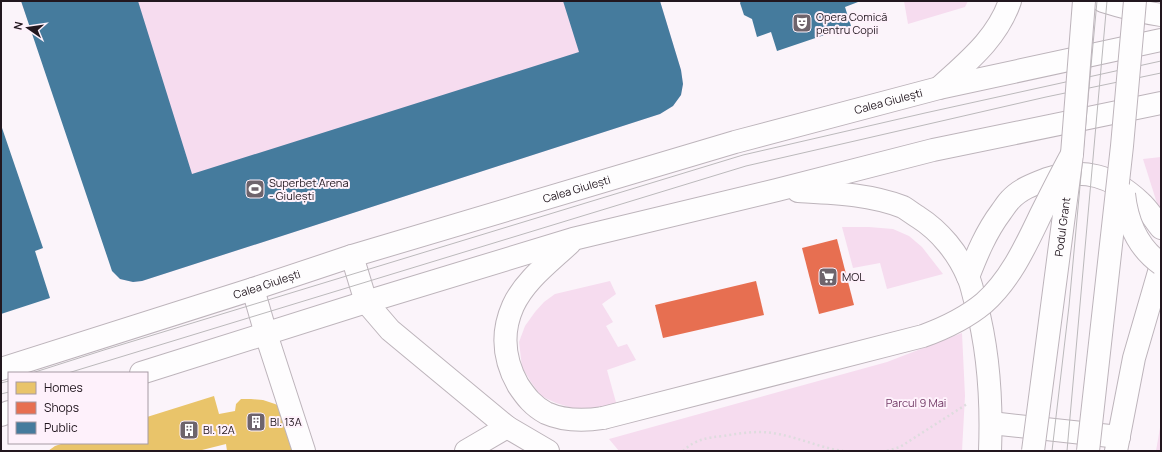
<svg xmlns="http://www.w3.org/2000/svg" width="1162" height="452" font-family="Manrope,sans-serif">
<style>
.green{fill:#f6dcef}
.homes{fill:#e9c46a}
.shops{fill:#e76f51}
.public{fill:#457b9d}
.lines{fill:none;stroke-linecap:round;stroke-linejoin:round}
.minor-casing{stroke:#bdb4bb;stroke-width:24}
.major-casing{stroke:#bdb4bb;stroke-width:24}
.path{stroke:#dedcde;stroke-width:2.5;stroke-dasharray:2 3;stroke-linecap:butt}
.minor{stroke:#fefdfe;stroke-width:22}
.major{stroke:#fefdfe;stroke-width:22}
.tram{stroke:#bbb9bb;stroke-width:1}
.major-bridge-casing{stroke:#bdb4bb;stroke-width:24;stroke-linecap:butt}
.major-bridge{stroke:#fefdfe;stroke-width:22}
.labels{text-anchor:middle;stroke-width:4;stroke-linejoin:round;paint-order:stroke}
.poi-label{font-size:11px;fill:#22171f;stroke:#fef1fb;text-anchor:start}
.street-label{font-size:11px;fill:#22171f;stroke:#fef1fb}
.park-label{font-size:11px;fill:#713865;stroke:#fef1fb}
</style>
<rect width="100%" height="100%" fill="#fbf4fa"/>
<g class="green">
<polygon points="21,1 660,1 681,70 683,84 681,95 673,106 660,114 142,281 133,282 120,279"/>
<polygon points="904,1 968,1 965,7 908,24"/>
<polygon points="1161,157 1161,216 1143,159"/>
<polygon points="842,227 869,227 893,229 909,236 922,247 943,274 887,289 880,263 853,268"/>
<polygon points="610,281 616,294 602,304 613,322 606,326 618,347 627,344 636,360 607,370 617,406 579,410 556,403 541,396 531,382 522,367 519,342 525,326 535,312 544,302 555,294"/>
<polygon points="962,333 965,396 962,451 619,451 609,439 887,362"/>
<polygon points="1161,422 1161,451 1156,451"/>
</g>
<polygon class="homes" points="214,396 219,414 235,411 236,404 241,399 251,399 263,400 275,404 284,408 293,440 291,450 227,451 226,444 198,451 48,451 55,446 64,443 147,443 147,417"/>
<g class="shops">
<polygon points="837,239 854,305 819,314 802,248"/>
<polygon points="756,281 764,315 663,338 655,305"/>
</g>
<g class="public">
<polygon points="21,1 138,1 192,174 579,52 563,1 660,1 681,70 683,84 681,95 673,106 660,114 142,281 133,282 120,279 112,271 110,265"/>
<polygon points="741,1 858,1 858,2 845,7 851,26 777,51 771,32 757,37 752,19 744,15 740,3"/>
<polygon points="1,125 43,248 35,251 50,298 1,314"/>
</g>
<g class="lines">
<g class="minor-casing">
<g id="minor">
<polyline points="352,256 366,302 390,330 507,427 548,451"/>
<polyline points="253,289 266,334 304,451"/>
<polyline points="991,423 1119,437"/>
<polyline points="466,451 507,427"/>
</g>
</g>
<g class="major-casing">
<g id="major">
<path d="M 1103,1 C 1122,7 1141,12 1161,15"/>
<path d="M 939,88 C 967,62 997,39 1010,1"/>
<path d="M 798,191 C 833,193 869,194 903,207 C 908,210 913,214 918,217 C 940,231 958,253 968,277 C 972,285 973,295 976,303 C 989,352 992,400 990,451"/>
<path d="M 570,243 C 550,262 525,280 513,306 C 501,333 504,360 518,385 C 526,397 533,406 546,413 C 564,421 584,421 603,418"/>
<path d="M 968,277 C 977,254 986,232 1001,212 C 1004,208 1007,203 1010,200 C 1020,189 1034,184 1047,179 C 1084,167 1112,176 1140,202 C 1148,209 1154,219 1161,228"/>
<path id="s1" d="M 1,369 L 253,289 L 352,256 L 735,142 L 939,88 L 1161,40"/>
<polyline points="141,373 366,302 573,239 777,190 933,150 1161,103"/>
<polyline points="1,415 9,412"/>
<polyline points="1116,451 1134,358 1161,265"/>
</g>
</g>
<g class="path">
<path d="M 683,451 C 696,439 706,438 723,436 C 741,433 759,430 778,434 C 800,438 821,448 843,451"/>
<polyline points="887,451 900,447 967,404"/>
</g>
<use href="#minor" class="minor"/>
<use href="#major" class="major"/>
<g class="tram">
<polyline points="32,373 104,350 743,155 925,113 1161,61"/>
<polyline points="68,373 746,166 1046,97 1161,73"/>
<polyline points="1,383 9,381"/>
<polyline points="1,394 9,392"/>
<polyline points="1052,451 1069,306 1097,1"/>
<polyline points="1067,451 1107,1"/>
</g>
<g class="major-bridge-casing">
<g id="major-bridge">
<path d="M 1124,194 C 1127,222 1137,247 1161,264"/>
<path d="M 603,418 L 923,336 C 945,328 966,318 984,303 C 1011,279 1026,245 1041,214 C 1051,194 1061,174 1072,154"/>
<path id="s2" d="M 1033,451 L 1072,154 L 1084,1"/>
<polyline points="1088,451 1122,146 1135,1"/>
</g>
</g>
<use href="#major-bridge" class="major-bridge"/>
</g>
<defs>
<g id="theatre-square" transform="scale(1)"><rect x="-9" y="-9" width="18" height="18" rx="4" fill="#6e646c" stroke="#fef1fb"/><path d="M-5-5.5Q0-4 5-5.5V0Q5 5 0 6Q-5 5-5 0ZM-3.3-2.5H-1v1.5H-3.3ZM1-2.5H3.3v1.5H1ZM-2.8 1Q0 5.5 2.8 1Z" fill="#fff"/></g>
<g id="stadium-square" transform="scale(1)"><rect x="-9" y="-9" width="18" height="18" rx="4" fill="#6e646c" stroke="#fef1fb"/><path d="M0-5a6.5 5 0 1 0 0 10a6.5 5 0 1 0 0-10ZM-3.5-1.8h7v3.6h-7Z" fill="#fff"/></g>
<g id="supermarket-square" transform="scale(1)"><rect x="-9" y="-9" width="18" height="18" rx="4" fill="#6e646c" stroke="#fef1fb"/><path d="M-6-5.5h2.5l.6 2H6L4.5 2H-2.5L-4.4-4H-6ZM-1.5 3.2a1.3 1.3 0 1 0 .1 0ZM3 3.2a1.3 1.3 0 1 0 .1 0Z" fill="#fff"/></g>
<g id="building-square" transform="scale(1)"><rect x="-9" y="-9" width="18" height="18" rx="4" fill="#6e646c" stroke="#fef1fb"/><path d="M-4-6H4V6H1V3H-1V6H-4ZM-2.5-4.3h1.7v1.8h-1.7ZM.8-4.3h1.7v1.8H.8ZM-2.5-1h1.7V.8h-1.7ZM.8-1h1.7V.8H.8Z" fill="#fff"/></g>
</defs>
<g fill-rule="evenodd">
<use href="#theatre-square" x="802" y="23"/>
<use href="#stadium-square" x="255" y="189"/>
<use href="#supermarket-square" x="828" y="277"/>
<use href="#building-square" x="256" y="422"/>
<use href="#building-square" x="189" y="430"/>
</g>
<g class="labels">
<g class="poi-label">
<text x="816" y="21">Opera Comică<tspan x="816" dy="13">pentru Copii</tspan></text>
<text x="269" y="187">Superbet Arena<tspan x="269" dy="13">- Giulești</tspan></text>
<text x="842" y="281">MOL</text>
<text x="270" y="426">Bl. 13A</text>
<text x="203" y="434">Bl. 12A</text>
</g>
<g class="street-label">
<text dy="4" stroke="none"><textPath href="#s1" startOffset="927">Calea Giulești</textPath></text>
<text dy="4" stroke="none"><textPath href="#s1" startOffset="603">Calea Giulești</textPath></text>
<text dy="4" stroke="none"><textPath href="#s2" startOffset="226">Podul Grant</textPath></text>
<text dy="4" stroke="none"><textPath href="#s1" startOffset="279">Calea Giulești</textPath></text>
</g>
<g class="park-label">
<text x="916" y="407">Parcul 9 Mai</text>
</g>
</g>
<rect width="1162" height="452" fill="none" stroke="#22171f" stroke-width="4"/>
<rect x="8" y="372" width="140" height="72" fill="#fef1fb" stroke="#a69aa3"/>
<rect x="16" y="382" width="20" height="12" fill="#e9c46a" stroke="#a69aa3"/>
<text x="44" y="392" font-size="12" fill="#22171f">Homes</text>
<rect x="16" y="402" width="20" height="12" fill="#e76f51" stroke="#a69aa3"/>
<text x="44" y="412" font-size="12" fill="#22171f">Shops</text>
<rect x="16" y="422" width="20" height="12" fill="#457b9d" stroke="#a69aa3"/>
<text x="44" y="432" font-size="12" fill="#22171f">Public</text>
<g transform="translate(28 28) rotate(283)" stroke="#fef1fb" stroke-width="3" paint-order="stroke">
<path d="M0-3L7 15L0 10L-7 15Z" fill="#22171f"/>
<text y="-6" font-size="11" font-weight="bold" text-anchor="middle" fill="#22171f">N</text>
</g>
</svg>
